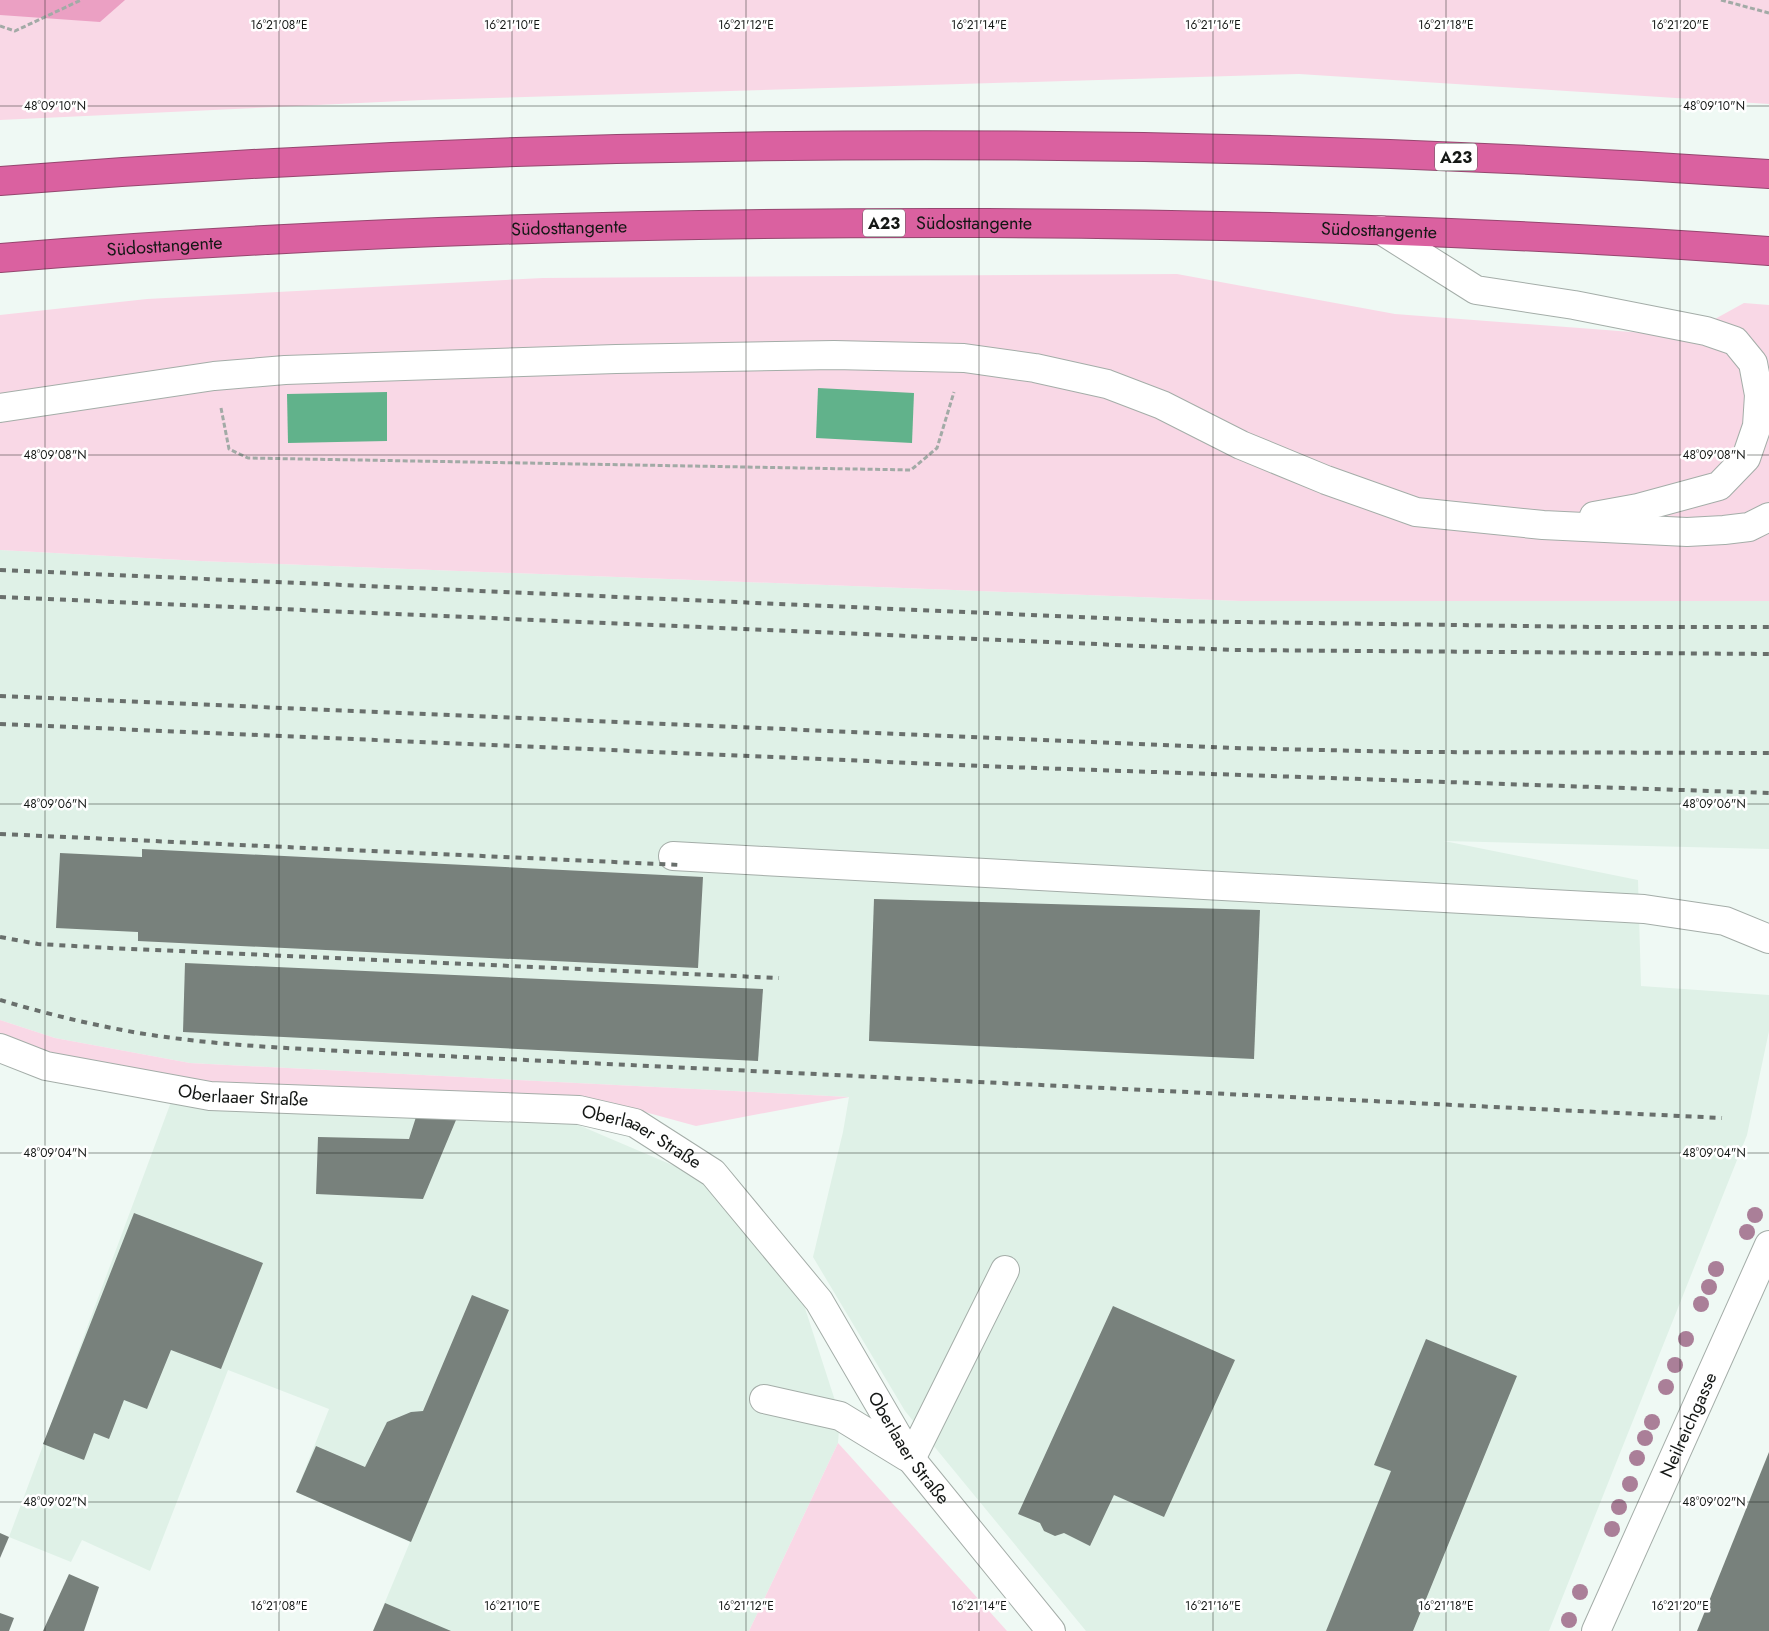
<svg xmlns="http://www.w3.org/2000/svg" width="1769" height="1631" font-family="Jost,sans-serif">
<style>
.built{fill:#dff1e7}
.green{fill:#f9d8e6}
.forest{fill:#eba0c3}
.water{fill:#61b28b}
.building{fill:#78817c}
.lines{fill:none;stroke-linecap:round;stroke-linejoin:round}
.minor-casing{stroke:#a4ada8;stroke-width:30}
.highway-casing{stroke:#95476f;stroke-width:30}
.path{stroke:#a2aaa6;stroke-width:3;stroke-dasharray:5 2.5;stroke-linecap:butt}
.minor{stroke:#fff;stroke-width:28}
.highway{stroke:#da61a0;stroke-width:28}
.rail{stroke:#696f6c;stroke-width:4;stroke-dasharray:6 6;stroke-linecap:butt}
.tree{fill:#aa7f98}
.ticks{fill:none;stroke:#141715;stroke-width:1;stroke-opacity:0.45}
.labels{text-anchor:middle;stroke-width:5;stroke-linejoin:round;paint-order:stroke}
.shield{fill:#fff;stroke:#5a5d5b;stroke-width:1}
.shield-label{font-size:16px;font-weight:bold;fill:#141715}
.street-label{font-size:18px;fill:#141715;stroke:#fff}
.ticks-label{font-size:12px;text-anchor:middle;fill:#141715;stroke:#fff;stroke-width:5;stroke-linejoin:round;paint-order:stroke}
</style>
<rect width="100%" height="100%" fill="#eff9f4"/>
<g class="built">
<polygon points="0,550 200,561 1241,601 1769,601 1769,849 1444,841 1638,880 1641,986 1769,995 1769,1031 1747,1135 1549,1631 1086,1631 905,1411 813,1257 843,1132 849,1097 190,1063 55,1038 0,1020"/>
<polygon points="171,1102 456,1120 562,1118 705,1179 804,1305 840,1416 838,1443 749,1631 373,1631 410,1542 296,1492 329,1409 228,1370 150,1571 82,1540 71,1562 9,1537"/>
</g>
<g class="green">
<polygon points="0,0 1769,0 1769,104 1299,74 423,100 0,120"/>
<polygon points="1177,274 1395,314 1684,336 1744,303 1769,305 1769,601 1241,601 200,561 0,550 0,315 147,299 543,278"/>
<polygon points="0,1020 55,1038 190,1063 849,1097 696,1126 601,1100 192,1083 51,1056 0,1038"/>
<polygon points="838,1443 849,1455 1007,1631 749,1631"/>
</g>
<polygon class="forest" points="0,0 125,0 100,22 0,15"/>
<g class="water">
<polygon points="818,388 914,393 912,443 816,438"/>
<polygon points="387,392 387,441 288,443 287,394"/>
</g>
<g class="building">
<polygon points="142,849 703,877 698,968 138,941 138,932 56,928 60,853 142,857"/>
<polygon points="874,899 1260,910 1254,1059 869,1041"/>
<polygon points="185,963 763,989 758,1061 183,1032"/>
<polygon points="416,1117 456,1120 423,1199 316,1194 318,1137 409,1139"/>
<polygon points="134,1213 263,1263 221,1369 171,1350 147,1409 124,1400 109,1439 94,1433 84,1460 43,1444"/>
<polygon points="472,1295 509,1310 411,1542 296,1492 316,1446 365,1467 387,1422 411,1412 423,1411"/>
<polygon points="1113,1306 1235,1360 1164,1517 1114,1495 1090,1546 1064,1533 1055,1536 1044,1531 1040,1523 1018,1514"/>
<polygon points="1426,1339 1517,1376 1413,1631 1326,1631 1391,1471 1374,1465"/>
<polygon points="1769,1452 1769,1631 1697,1631"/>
<polygon points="0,1533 9,1537 0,1558"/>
<polygon points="69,1574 99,1587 84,1631 43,1631"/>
<polygon points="385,1603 451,1631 373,1631"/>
<polygon points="0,1613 14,1618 9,1631 0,1631"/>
</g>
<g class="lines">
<g class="minor-casing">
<g id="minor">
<polyline points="1381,230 1476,290 1574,305 1706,331 1735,341 1753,363 1759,395 1757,426 1746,458 1719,486 1638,508 1594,516"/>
<polyline points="0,408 214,376 285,370 616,359 834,355 964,358 1035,368 1107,384 1162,405 1241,445 1326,480 1416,512 1543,525 1687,532 1724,530 1749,527 1769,517"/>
<polyline points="673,856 1644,909 1725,921 1769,939"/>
<path id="s1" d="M 0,1048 L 46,1066 L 210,1096 L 579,1110 L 635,1123 L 713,1173 L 819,1301 L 911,1459 L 1051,1631"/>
<polyline points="764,1399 840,1416 907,1457"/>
<polyline points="911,1459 1005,1270"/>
<path id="s2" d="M 1596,1631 L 1769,1245"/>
</g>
</g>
<g class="highway-casing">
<g id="highway">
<path d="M 0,181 C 588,135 1180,134 1769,174"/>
<path id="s3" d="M 0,258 C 328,231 658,222 987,223 C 1248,224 1509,232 1769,251"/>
</g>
</g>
<g class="path">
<polyline points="1721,0 1769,13"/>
<polyline points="0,26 15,31 81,0"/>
<polyline points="221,408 229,449 248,458 911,470 937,448 954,392"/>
</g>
<use href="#minor" class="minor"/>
<use href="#highway" class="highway"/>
<g class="rail">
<polyline points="0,570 1171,621 1596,627 1769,627"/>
<polyline points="0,597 1234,650 1769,654"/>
<polyline points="0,696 1233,748 1409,752 1769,753"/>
<polyline points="0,724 1007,767 1769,793"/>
<polyline points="0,834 680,865"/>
<polyline points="0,937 38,944 110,948 779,978"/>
<path d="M 0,1000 C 44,1013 88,1024 133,1032 C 208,1045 285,1048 361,1052 L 1722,1118"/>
</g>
</g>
<g class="tree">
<circle cx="1755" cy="1215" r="8"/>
<circle cx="1747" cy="1232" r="8"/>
<circle cx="1716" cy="1269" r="8"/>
<circle cx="1709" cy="1287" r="8"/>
<circle cx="1701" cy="1304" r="8"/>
<circle cx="1686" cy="1339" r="8"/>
<circle cx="1675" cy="1365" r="8"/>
<circle cx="1666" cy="1387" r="8"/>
<circle cx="1652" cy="1422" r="8"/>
<circle cx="1645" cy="1438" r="8"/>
<circle cx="1637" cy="1458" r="8"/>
<circle cx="1630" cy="1484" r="8"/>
<circle cx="1619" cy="1507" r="8"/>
<circle cx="1612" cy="1529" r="8"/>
<circle cx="1580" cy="1592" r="8"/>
<circle cx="1569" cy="1620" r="8"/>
</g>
<path class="ticks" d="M 45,0 L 45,1631M 279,0 L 279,1631M 512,0 L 512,1631M 746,0 L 746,1631M 979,0 L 979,1631M 1213,0 L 1213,1631M 1446,0 L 1446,1631M 1680,0 L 1680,1631M 0,106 L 1769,106M 0,455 L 1769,455M 0,804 L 1769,804M 0,1153 L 1769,1153M 0,1502 L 1769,1502"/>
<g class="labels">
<g class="shield">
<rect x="1435" y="143.5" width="42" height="27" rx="4"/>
<rect x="863" y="209.5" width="42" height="27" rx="4"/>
</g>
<g class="shield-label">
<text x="1456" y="163">A23</text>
<text x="884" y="229">A23</text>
</g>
<g class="street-label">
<text dy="6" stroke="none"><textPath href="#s3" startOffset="975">Südosttangente</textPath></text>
<text dy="6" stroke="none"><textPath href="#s3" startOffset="570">Südosttangente</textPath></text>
<text dy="6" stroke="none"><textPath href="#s3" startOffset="1380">Südosttangente</textPath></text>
<text dy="6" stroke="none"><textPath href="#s3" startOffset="165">Südosttangente</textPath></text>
<text dy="6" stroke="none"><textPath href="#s1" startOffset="249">Oberlaaer Straße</textPath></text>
<text dy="6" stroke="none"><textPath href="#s1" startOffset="654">Oberlaaer Straße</textPath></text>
<text dy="6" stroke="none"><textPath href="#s2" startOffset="226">Neilreichgasse</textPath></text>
<text dy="6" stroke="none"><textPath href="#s1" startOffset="1074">Oberlaaer Straße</textPath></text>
</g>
</g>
<g class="ticks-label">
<text x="279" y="29">16°21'08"E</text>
<text x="512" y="29">16°21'10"E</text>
<text x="746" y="29">16°21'12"E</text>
<text x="979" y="29">16°21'14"E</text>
<text x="1213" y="29">16°21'16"E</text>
<text x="1446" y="29">16°21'18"E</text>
<text x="1680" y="29">16°21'20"E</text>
<text x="55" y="110">48°09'10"N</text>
<text x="1714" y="110">48°09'10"N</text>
<text x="55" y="459">48°09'08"N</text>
<text x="1714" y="459">48°09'08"N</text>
<text x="55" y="808">48°09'06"N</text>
<text x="1714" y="808">48°09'06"N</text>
<text x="55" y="1157">48°09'04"N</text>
<text x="1714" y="1157">48°09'04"N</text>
<text x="55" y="1506">48°09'02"N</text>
<text x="1714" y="1506">48°09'02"N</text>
<text x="279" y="1610">16°21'08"E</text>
<text x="512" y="1610">16°21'10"E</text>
<text x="746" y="1610">16°21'12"E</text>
<text x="979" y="1610">16°21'14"E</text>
<text x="1213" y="1610">16°21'16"E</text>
<text x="1446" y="1610">16°21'18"E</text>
<text x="1680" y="1610">16°21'20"E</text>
</g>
</svg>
